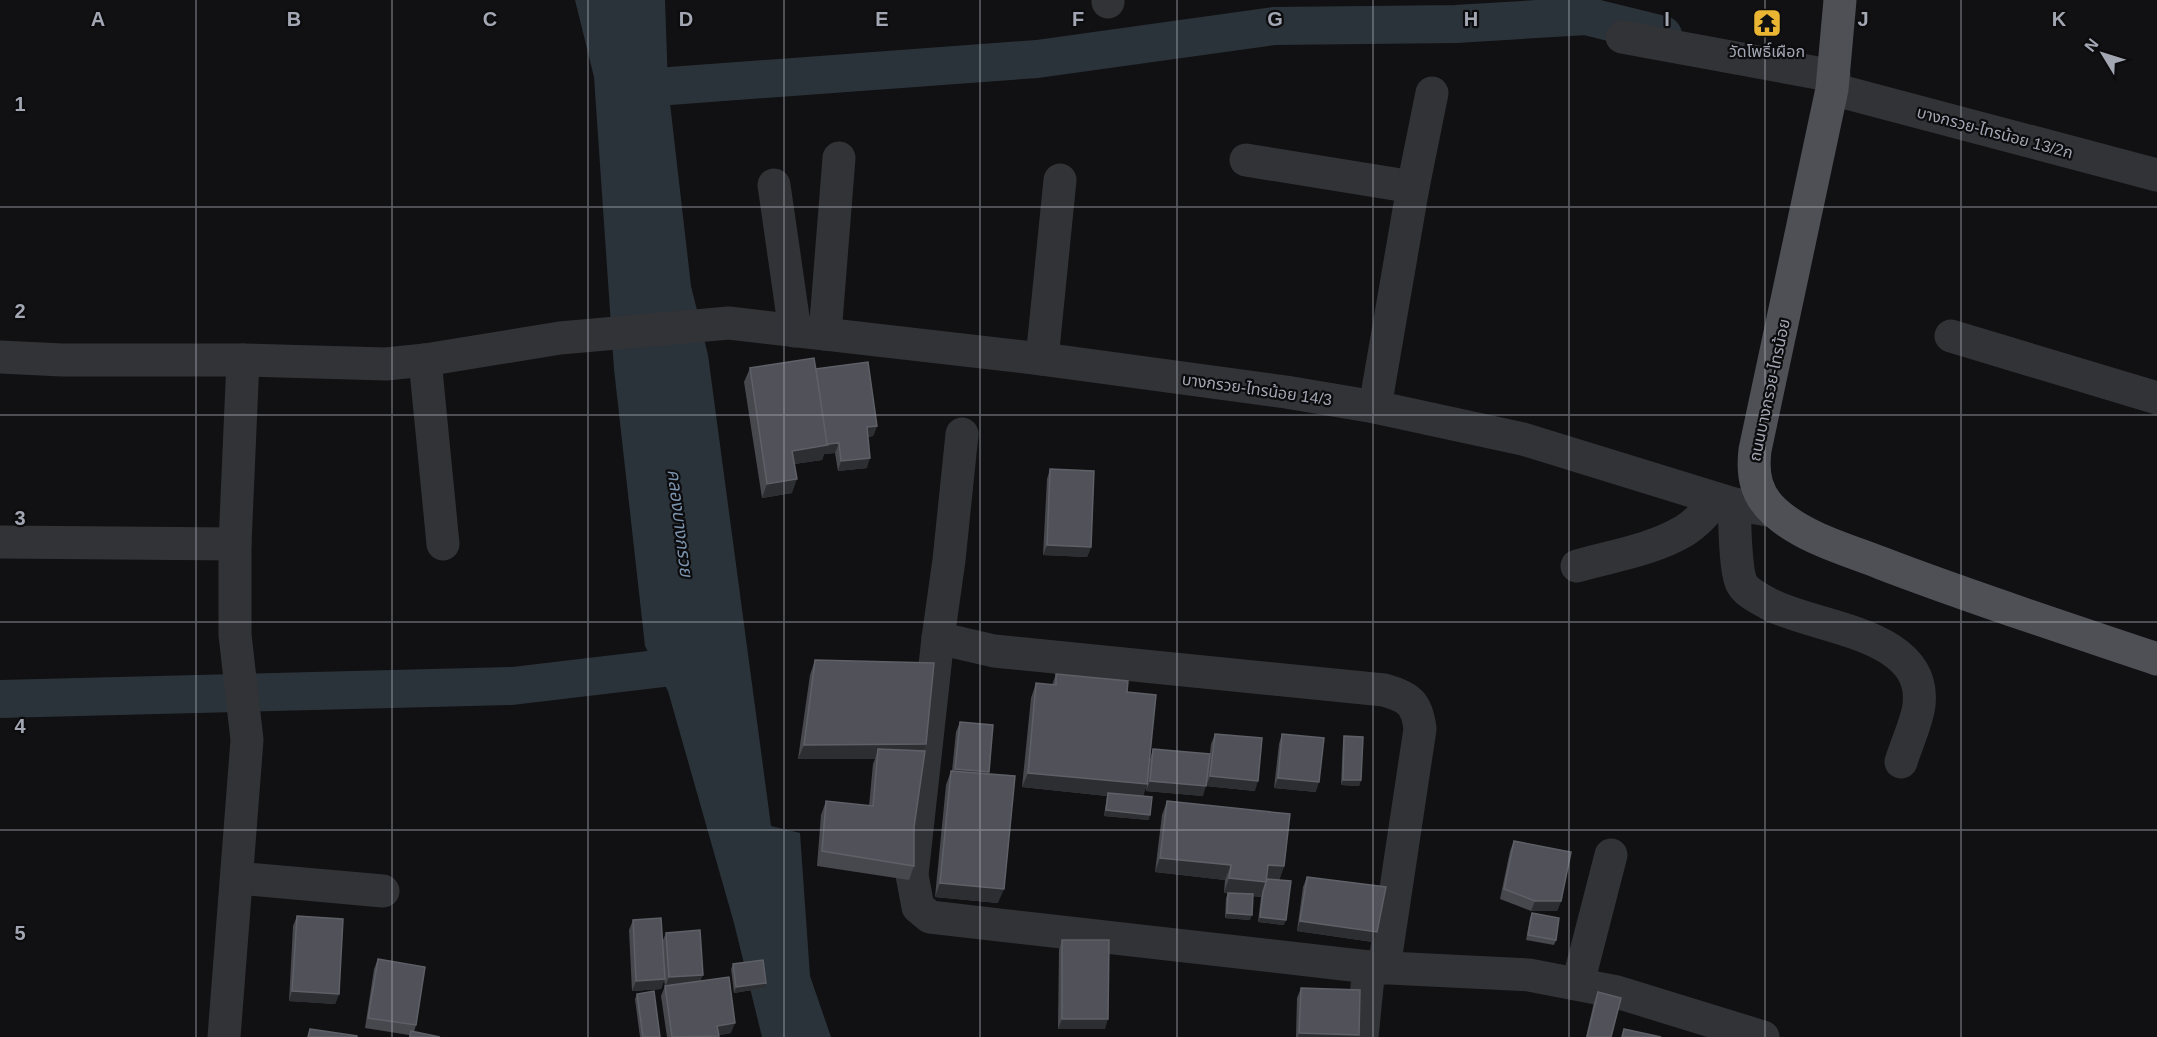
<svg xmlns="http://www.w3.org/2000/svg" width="2157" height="1037" font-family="Arial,'Noto Sans Thai',sans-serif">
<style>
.water{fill:#2b333a}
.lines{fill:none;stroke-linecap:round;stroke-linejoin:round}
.canal{stroke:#2b333a;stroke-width:38}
.minor{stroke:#323337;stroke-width:33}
.major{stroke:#4e5056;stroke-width:33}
.wall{fill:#47484e}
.shaded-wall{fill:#2d2e32}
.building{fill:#515259;stroke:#5e6067;stroke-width:1.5}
.grid{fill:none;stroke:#a3a7b3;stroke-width:1.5;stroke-opacity:0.55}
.labels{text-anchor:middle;stroke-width:4.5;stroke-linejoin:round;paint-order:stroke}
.poi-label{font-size:16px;fill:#a3a7b3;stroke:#0c0c0e}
.street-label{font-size:16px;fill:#a3a7b3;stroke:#0c0c0e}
.water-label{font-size:18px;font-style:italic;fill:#7b93ad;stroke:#0c0c0e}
.grid-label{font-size:20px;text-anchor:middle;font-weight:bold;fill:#a3a7b3;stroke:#0c0c0e;stroke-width:4.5;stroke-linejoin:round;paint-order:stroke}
</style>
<rect width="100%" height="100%" fill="#111113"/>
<polygon class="water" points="575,0 665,0 668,86 691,286 708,355 771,826 800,833 810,976 831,1037 762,1037 734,923 668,691 645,646 614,369 594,77"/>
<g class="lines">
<g class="canal">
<polyline points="629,89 1037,59 1274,26 1456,24 1586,16 1663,35"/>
<polyline points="0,699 512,686 698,664"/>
</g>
<g class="minor">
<polyline points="1108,0 1108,2"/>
<polyline points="1622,37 1834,76"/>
<polyline points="1832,89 2157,175"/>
<polyline points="1246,160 1413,187"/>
<polyline points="774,185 795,331"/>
<polyline points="825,334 839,158"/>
<polyline points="1951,336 2157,398"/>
<polyline points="0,357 62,360 243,360 386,364 425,360 560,338 729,323 1042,359 1286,392 1375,407 1523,439 1734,504 1773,511"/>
<polyline points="1042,359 1060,180"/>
<polyline points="425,360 443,544"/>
<polyline points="1375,407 1413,187 1432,93"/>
<path d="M 962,434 L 949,560 L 938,638 L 994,651 L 1384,690 C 1409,697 1417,703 1420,729 L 1384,968"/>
<path d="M 1734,504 C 1735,523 1735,567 1741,582 C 1745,592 1760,599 1769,604 C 1815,629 1927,632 1919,705 C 1917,722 1906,745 1901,762"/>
<polyline points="0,542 235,544"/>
<path d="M 1577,566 C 1612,556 1652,550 1684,531 C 1697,523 1707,511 1717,499"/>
<polyline points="938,638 912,875 918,907 930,917 1369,967 1529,975 1617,992 1763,1037"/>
<polyline points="237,878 383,891"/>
<polyline points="1578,983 1611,855"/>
<polyline points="224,1037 247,740 235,635 235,544 243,360"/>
<polyline points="1362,1037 1369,967"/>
</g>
<path class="major" d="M 1840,0 L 1832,89 L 1755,450 C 1752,475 1756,495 1775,512 C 1804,538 1845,549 1881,563 C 1972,598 2065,628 2157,659"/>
</g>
<g class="wall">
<polygon points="750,368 877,426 873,436 868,437 867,468 838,471 835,453 824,454 822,460 794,464 792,493 762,498 744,382"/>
<polygon points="1050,469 1091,547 1087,557 1043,555 1047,479"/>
<polygon points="815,660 923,751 914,827 914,866 909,880 817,866 821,815 826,801 869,806 873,764 875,759 798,759 810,675"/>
<polygon points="1056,674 1127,692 1147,784 1143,796 1149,820 1104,816 1107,796 1022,787 1031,698 1036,683 1052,685"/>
<polygon points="960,722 989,772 988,774 998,903 935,897 946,785 951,771 952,771 956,732"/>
<polygon points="1215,734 1255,791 1206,786 1211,744"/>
<polygon points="1282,734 1316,792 1274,788 1279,744"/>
<polygon points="1344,736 1361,780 1359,786 1341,785 1343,741"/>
<polygon points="1153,749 1203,796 1146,791 1150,759"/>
<polygon points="1167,801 1284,866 1279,880 1284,925 1258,922 1261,897 1253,896 1250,920 1225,918 1226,898 1228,893 1224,893 1225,880 1155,872 1162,815"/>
<polygon points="1514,841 1561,901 1557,911 1531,911 1500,899 1510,851"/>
<polygon points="1307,877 1373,942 1297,931 1303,887"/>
<polygon points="1532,913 1556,940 1554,945 1526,940 1530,918"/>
<polygon points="297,916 339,994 335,1004 289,1001 293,926"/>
<polygon points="633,920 662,942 666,933 701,981 731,1033 719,1035 719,1037 667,1037 661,996 665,986 664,980 661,989 632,991 629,930"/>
<polygon points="1062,940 1105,1029 1058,1029 1059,950"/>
<polygon points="378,959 416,1025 414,1032 440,1037 409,1037 409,1035 365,1028 374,969"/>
<polygon points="733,964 764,988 734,993 731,969"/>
<polygon points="1301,988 1359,1035 1358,1037 1296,1037 1297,998"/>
<polygon points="1598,992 1611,1037 1586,1037 1594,1002"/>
<polygon points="637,994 660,1037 640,1037 635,999"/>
</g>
<g class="shaded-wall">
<polygon points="877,426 873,436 863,437 867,427"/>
<polygon points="839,443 835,453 824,454 822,460 787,465 792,451"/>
<polygon points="870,458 867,468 838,471 841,461"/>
<polygon points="797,479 792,493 762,498 767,484"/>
<polygon points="1047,545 1091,547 1087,557 1043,555"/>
<polygon points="926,744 920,759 878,749 875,759 798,759 804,745"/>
<polygon points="955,769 989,772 985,782 951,779"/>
<polygon points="1028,773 1147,784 1142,799 1108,793 1107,796 1022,787"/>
<polygon points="1210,776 1258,781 1255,791 1206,786"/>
<polygon points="1278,778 1319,782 1316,792 1274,788"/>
<polygon points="1343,780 1361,780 1359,786 1341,785"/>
<polygon points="1150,781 1206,786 1203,796 1146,791"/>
<polygon points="1106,810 1150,815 1149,820 1104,816"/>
<polygon points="1160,858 1231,865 1225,880 1155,872"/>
<polygon points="1268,865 1284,866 1279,881 1263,879"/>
<polygon points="1229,878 1266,882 1261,897 1224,893"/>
<polygon points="940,883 1004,889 998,903 935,897"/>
<polygon points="1535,901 1561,901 1557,911 1531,911"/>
<polygon points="1227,913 1252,915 1250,920 1225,918"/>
<polygon points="1260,917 1286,920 1284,925 1258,922"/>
<polygon points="1300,921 1377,932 1373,942 1297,931"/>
<polygon points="703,975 699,985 665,987 669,977"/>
<polygon points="665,979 661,989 632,991 636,981"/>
<polygon points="766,983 764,988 734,993 736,987"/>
<polygon points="292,991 339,994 335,1004 289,1001"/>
<polygon points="1062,1019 1108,1019 1105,1029 1058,1029"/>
<polygon points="735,1023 731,1033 714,1036 717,1026"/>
<polygon points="1299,1033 1359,1035 1358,1037 1298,1037"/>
</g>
<g class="building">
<polygon points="814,358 828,445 792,451 797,479 767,484 750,368"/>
<polygon points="868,362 877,426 867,427 870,458 841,461 839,443 827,444 816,369"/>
<polygon points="1050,469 1094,471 1091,547 1047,545"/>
<polygon points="815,660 934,663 926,744 804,745"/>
<polygon points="1056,674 1128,681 1127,692 1156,695 1147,784 1028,773 1036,683 1056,685"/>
<polygon points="960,722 993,725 989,772 955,769"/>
<polygon points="1215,734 1262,738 1258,781 1210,776"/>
<polygon points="1282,734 1324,738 1319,782 1278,778"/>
<polygon points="1344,736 1363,737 1361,780 1343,780"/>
<polygon points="878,749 925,751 914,827 914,866 822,851 826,801 873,806"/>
<polygon points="1153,749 1210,754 1206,786 1150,781"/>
<polygon points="951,771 1015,776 1004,889 940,883"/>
<polygon points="1108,793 1152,797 1150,815 1106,810"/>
<polygon points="1167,801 1290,814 1284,866 1268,865 1266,882 1229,878 1231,865 1160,858"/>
<polygon points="1514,841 1571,852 1561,901 1535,901 1504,889"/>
<polygon points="1307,877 1386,887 1377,932 1300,921"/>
<polygon points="1267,879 1291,881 1286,920 1260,917 1263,892"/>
<polygon points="1228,893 1253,894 1252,915 1227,913"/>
<polygon points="1532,913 1559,918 1556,940 1528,935"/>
<polygon points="297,916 343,919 339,994 292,991"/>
<polygon points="661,918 665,979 636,981 633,920"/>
<polygon points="700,930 703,975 669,977 666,933"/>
<polygon points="1062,940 1109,940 1108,1019 1062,1019"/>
<polygon points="378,959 425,967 416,1025 368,1018"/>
<polygon points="763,960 766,983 736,987 733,964"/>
<polygon points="729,977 735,1023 717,1026 719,1036 672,1037 665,986"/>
<polygon points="1301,988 1360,990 1359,1035 1299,1033"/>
<polygon points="654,991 660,1037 643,1037 637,994"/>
<polygon points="1598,992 1621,998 1611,1037 1587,1037"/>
<polygon points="310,1029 357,1036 357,1037 308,1037"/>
<polygon points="1624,1029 1661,1037 1622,1037"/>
<polygon points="411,1031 440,1037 410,1037"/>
</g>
<path class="grid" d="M 196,0 L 196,1037M 392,0 L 392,1037M 588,0 L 588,1037M 784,0 L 784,1037M 980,0 L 980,1037M 1177,0 L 1177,1037M 1373,0 L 1373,1037M 1569,0 L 1569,1037M 1765,0 L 1765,1037M 1961,0 L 1961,1037M 0,207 L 2157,207M 0,415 L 2157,415M 0,622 L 2157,622M 0,830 L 2157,830"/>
<defs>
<g id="temple-square" transform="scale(1.5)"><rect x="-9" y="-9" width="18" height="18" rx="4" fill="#e9b532" stroke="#0c0c0e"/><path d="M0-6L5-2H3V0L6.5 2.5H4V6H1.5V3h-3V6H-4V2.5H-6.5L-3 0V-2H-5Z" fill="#111"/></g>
</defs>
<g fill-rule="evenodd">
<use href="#temple-square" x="1767" y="23"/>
</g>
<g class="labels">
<g class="poi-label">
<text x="1767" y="57">วัดโพธิ์เผือก</text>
</g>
<g class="street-label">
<text transform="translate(1995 132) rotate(15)" y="6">บางกรวย-ไทรน้อย 13/2ก</text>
<text transform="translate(1257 389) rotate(8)" y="6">บางกรวย-ไทรน้อย 14/3</text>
<text transform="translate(1769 390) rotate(-78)" y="6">ถนนบางกรวย-ไทรน้อย</text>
</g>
<g class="water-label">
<text transform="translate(680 523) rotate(83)" y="6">คลองบางกรวย</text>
</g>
</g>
<g class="grid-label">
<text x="98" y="26">A</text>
<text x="294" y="26">B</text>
<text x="490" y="26">C</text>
<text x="686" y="26">D</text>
<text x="882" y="26">E</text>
<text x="1078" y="26">F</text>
<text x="1275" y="26">G</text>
<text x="1471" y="26">H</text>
<text x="1667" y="26">I</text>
<text x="1863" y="26">J</text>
<text x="2059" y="26">K</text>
<text x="20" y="111">1</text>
<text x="20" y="318">2</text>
<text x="20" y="525">3</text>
<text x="20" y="733">4</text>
<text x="20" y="940">5</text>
</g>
<g transform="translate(2103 54) rotate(308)" stroke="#0c0c0e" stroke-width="4.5" paint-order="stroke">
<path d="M0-4.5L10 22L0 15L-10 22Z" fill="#a3a7b3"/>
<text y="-9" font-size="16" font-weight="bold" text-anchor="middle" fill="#a3a7b3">N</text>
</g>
</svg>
